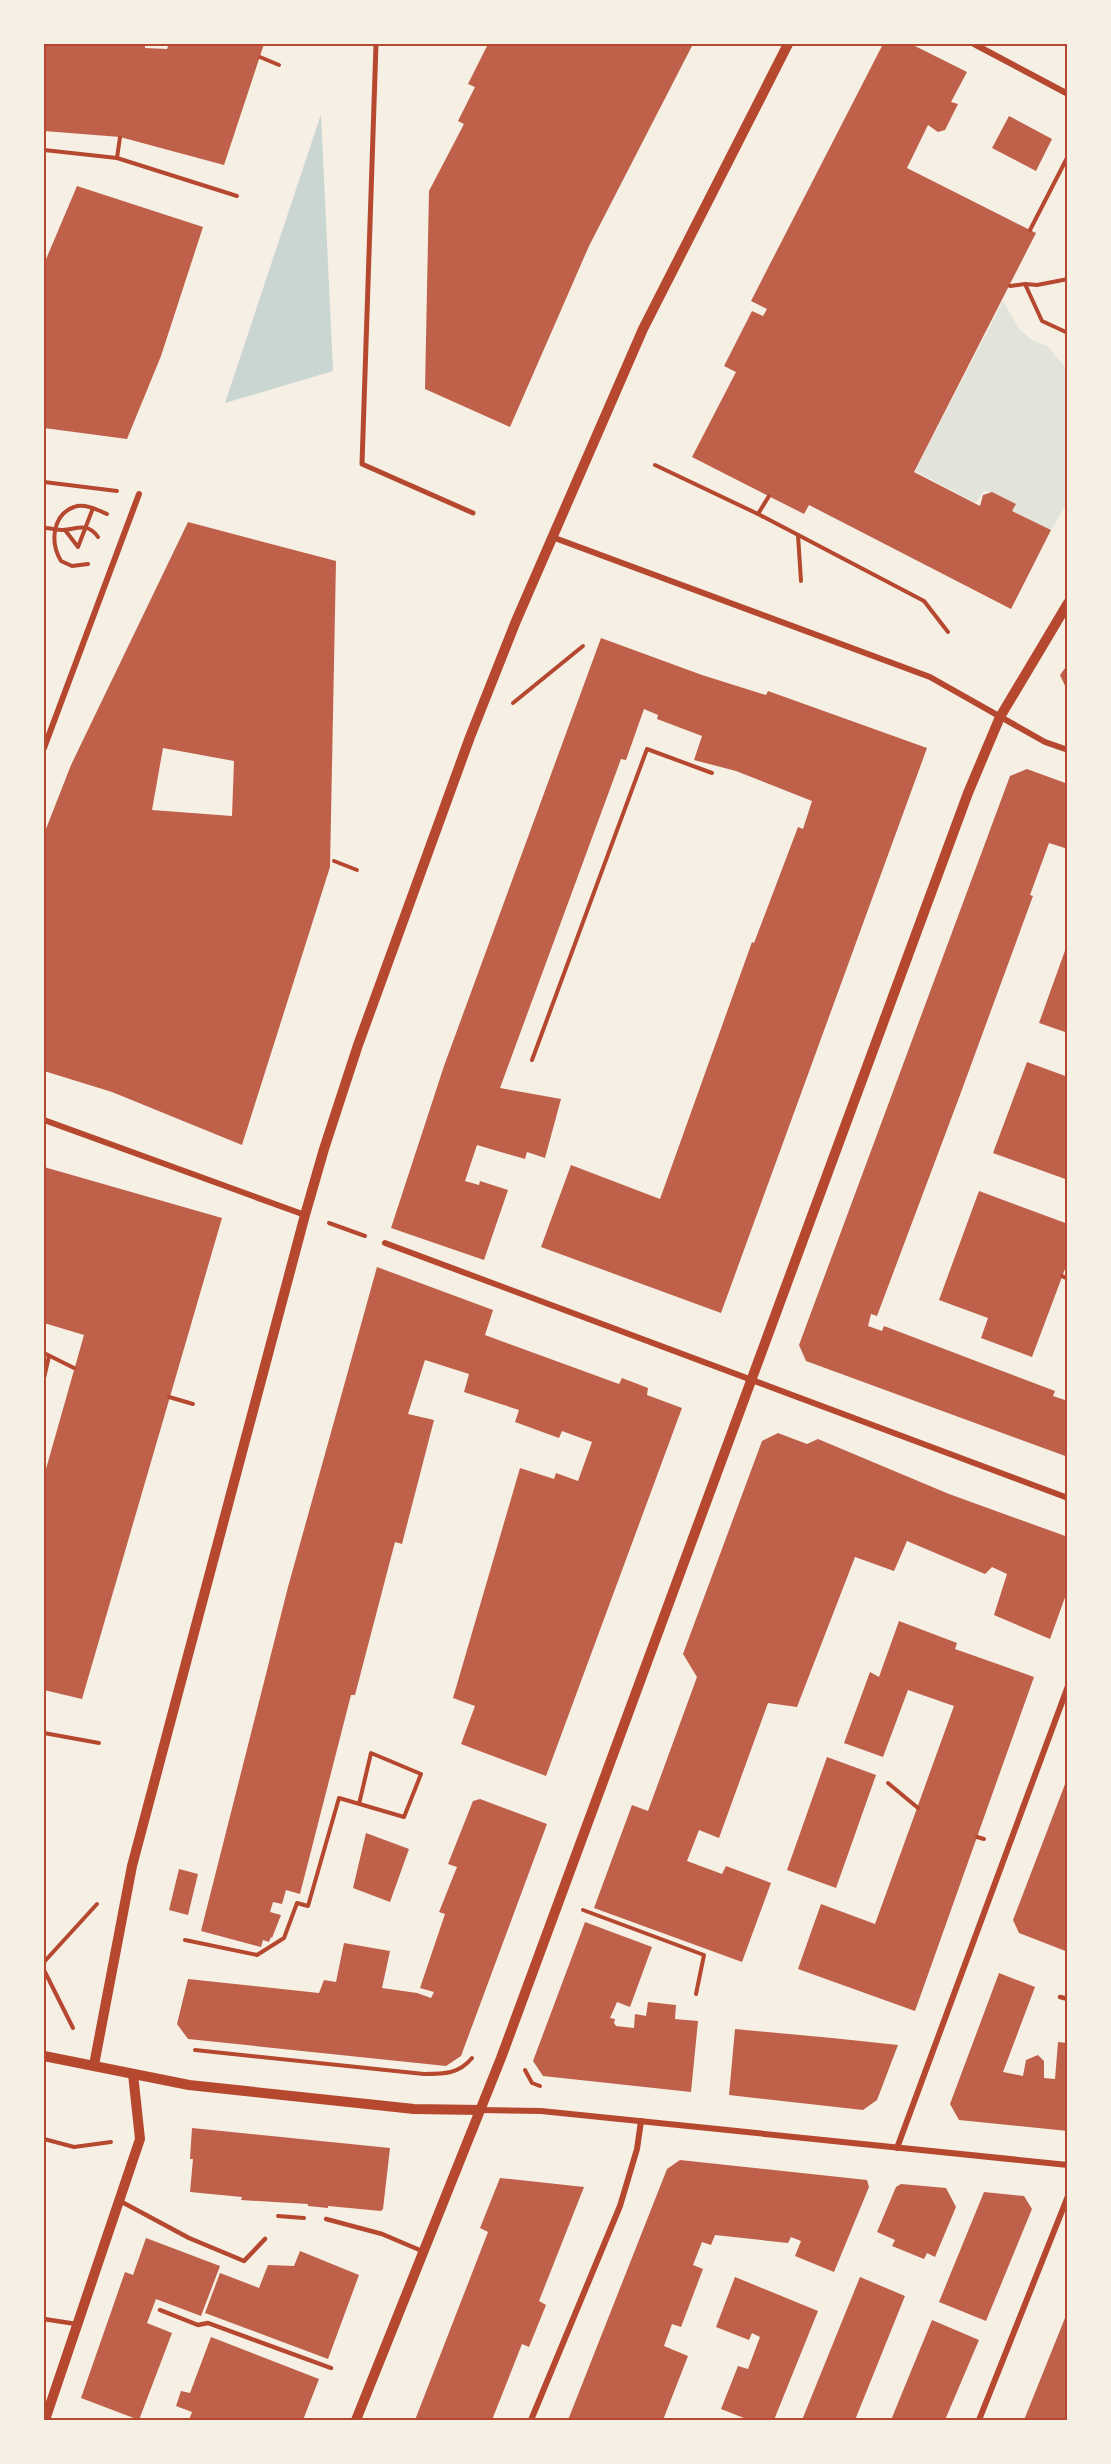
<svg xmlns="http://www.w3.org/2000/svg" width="1111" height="2464" font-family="'Golos Text',sans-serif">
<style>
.green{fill:#e2e4dc}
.water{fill:#c9d6d2}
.building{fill:#bf614a;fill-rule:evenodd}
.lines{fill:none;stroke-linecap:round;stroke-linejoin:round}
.path{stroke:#b5482f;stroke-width:4}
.service{stroke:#b5482f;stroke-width:4.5}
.pedestrian{stroke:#b5482f;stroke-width:5}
.minor{stroke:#b5482f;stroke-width:6}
.tertiary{stroke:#b5482f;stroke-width:10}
.neatline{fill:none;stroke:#b5482f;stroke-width:2}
</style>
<rect width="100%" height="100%" fill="#f6efe4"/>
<polygon class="green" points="1003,301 1019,329 1032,340 1047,346 1067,369 1067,503 1051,530 1012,511 1016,504 992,492 984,491 976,503 915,471"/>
<polygon class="water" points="321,114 333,371 225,403"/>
<g class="building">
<polygon points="44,44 145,44 145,48 167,49 169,44 264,44 224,165 120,137 44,131"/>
<polygon points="488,44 693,44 589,246 510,427 425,389 429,191 464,124 458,121 475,87 468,84"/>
<polygon points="883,44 911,44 967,72 951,102 958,104 945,130 938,132 928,125 907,168 1036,233 914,472 980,506 983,495 992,492 1016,504 1012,511 1051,530 1011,609 809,505 804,514 692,457 736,372 724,366 752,311 763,316 767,309 751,301"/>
<polygon points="1009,116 1052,139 1036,171 992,148"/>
<polygon points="77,186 203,227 161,356 127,439 44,428 44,264"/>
<path d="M 188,522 L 336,561 L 330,867 L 242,1145 L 112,1092 L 44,1071 L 44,834 L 71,765 ZM 163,748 L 234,761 L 232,816 L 152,810 Z"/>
<polygon points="601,638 702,675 766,695 768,691 927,748 721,1313 541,1247 571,1165 660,1199 752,942 754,943 798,827 803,829 812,801 736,771 694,760 702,736 657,719 658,715 644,709 626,760 621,759 500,1088 561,1099 545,1158 527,1152 525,1159 477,1145 465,1181 479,1185 480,1181 508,1190 484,1260 391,1228 444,1066"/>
<polygon points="1068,664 1068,690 1067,690 1060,675"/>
<polygon points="1027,769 1068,784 1068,849 1049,843 1030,895 1033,896 960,1095 877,1316 871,1314 868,1326 882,1331 884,1326 1055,1391 1053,1396 1068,1401 1068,1457 806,1361 799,1345 1010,776"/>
<polygon points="1067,945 1068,945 1068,1033 1039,1023"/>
<polygon points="1027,1062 1068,1077 1068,1180 993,1153"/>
<polygon points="44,1167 222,1218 82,1699 44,1690 44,1476 84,1335 44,1323"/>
<polygon points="979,1191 1068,1224 1068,1261 1032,1357 981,1338 988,1318 939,1300"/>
<polygon points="377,1267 493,1310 485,1335 619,1384 622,1378 648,1388 647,1395 682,1408 546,1776 461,1744 475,1706 453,1698 520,1468 554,1479 556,1473 578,1481 592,1442 562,1431 559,1438 515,1422 519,1410 464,1392 469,1374 425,1360 408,1414 434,1420 402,1544 395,1542 355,1695 351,1695 300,1894 286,1890 282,1904 273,1902 270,1912 281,1915 272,1938 271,1937 269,1942 263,1940 261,1947 201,1931 288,1587"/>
<polygon points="778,1433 807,1444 818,1439 949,1494 1068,1537 1068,1589 1050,1639 994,1615 1007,1574 992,1567 985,1574 907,1541 894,1571 855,1557 797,1707 768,1703 719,1838 699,1830 687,1861 722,1874 726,1866 771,1883 742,1962 594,1908 632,1805 648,1811 697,1677 683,1654 762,1441"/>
<polygon points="899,1621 957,1643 955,1649 1034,1677 915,2011 798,1969 821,1904 875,1924 954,1706 908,1690 883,1757 844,1743 870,1672 879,1677"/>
<polygon points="827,1757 876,1775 836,1888 787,1870"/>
<polygon points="1067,1779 1068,1779 1068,1952 1019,1933 1013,1920"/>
<polygon points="480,1799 547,1824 461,2056 446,2066 188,2039 177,2024 188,1979 319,1993 324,1980 336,1982 344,1943 390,1951 382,1988 417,1993 431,1998 434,1992 420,1988 445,1914 439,1912 457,1867 448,1864 473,1801"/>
<polygon points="366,1833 409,1849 390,1902 353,1888"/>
<polygon points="179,1869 198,1874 188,1915 169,1910"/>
<polygon points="585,1922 652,1947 630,2007 617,2002 610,2018 615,2019 614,2023 616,2026 634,2028 635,2014 646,2016 648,2002 676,2005 675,2019 698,2021 691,2092 543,2076 533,2061"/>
<polygon points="999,1973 1035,1987 1003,2072 1023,2076 1026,2060 1038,2055 1044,2061 1044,2078 1055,2079 1058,2042 1068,2043 1068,2131 959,2120 950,2104"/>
<polygon points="735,2029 832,2038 898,2045 877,2100 863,2110 729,2095"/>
<polygon points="192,2128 390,2148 383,2209 381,2211 328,2206 328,2208 308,2206 308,2204 241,2200 242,2197 190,2192 193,2159 190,2159"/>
<polygon points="680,2160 867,2180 869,2187 834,2272 795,2256 801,2241 791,2237 788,2243 715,2235 711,2245 702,2242 693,2265 703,2269 681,2327 672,2324 664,2346 688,2356 663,2420 568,2420 667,2169"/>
<polygon points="500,2178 584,2187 539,2301 546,2305 529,2347 522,2344 492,2420 415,2420 488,2232 480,2228"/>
<polygon points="901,2184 946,2188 956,2207 935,2257 927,2253 924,2259 892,2246 895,2240 877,2232 896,2187"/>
<polygon points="984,2192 1024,2196 1032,2209 986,2321 939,2302"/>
<polygon points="146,2238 220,2266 201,2316 156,2299 147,2323 172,2333 139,2420 81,2398 125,2272 133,2275"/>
<polygon points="300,2251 359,2275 328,2359 205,2313 220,2273 259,2288 268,2265 294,2266"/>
<polygon points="735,2277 818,2311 774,2420 749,2420 721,2409 738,2366 748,2369 760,2337 752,2333 749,2340 716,2327"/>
<polygon points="860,2277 905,2296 855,2420 802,2420"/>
<polygon points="1068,2313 1068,2420 1024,2420 1067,2313"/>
<polygon points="932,2320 979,2340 945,2420 891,2420"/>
<polygon points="211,2337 319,2379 303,2420 189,2420 192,2412 176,2406 181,2391 190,2393"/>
</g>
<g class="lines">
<g class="path">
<polyline points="260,57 279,65"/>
<polyline points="44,150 117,158 237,196"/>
<polyline points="117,158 120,137"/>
<polyline points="1030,230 1068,156"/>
<polyline points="1025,284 1042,321 1068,333"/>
<polyline points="1010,286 1025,284 1037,285 1068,279"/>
<polyline points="655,465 758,514 924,601 948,632"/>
<polyline points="44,482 117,491"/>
<polyline points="758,514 769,496"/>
<path d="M 44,528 C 50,528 57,530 63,530 C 77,529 88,522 98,537"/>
<polyline points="65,530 78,547 93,508"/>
<polyline points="798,535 801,581"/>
<path d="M 88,564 L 72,566 L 61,561 C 50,543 52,515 74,507 C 84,503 98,510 107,514"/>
<polyline points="513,703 583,646"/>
<polyline points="334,861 357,870"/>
<polyline points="532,1060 647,749 712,773"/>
<polyline points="329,1223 365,1236"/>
<polyline points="1062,1276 1068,1279"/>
<polyline points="44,1353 74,1368"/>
<polyline points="44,1378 49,1356"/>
<polyline points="169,1397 193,1404"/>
<polyline points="44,1733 99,1743"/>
<polyline points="888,1783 918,1808"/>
<polyline points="977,1837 984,1839"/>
<polyline points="583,1910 704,1955 696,1994"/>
<polyline points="185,1940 257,1955 284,1938 297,1903 308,1906 339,1798 404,1817 421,1774 371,1753 359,1804"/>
<polyline points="44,1962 97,1904"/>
<polyline points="44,1970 73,2028"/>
<path d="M 195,2050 L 424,2074 C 444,2074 459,2074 472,2058"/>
<polyline points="525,2070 532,2083 540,2086"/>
<polyline points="44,2139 74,2147 111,2142"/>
<polyline points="278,2216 304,2218"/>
</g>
<g class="service">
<polyline points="1060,1997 1068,1999"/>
<polyline points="120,2201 189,2238 244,2261 265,2239"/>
<polyline points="326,2219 382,2234 422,2251"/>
<polyline points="160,2310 198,2325 208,2323 331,2368"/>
<polyline points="44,2319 76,2324"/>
</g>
<polyline class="pedestrian" points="376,44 362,464 473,513"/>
<g class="minor">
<polyline points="974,44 1068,94"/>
<polyline points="552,537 930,677 1045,742 1068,750"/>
<polyline points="44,748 139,494"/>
<polyline points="44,1120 305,1215"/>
<polyline points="385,1243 1068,1498"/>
<polyline points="480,2110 541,2111 1068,2165"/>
<polyline points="897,2148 1068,1686"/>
<polyline points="531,2420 620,2206 637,2149 641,2121"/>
<polyline points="979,2420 1068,2196"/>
</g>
<g class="tertiary">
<polyline points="44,2056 189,2085 414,2109 480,2110"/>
<polyline points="94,2065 132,1866 305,1215 324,1149 358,1045 470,737 516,621 643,329 788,44"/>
<polyline points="45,2420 140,2139 133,2074"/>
<polyline points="356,2420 501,2058 968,793 1000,717 1068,603"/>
</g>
</g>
<rect width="1111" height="2464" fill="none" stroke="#f6efe4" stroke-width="90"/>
<rect x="45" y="45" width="1021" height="2374" class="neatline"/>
</svg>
